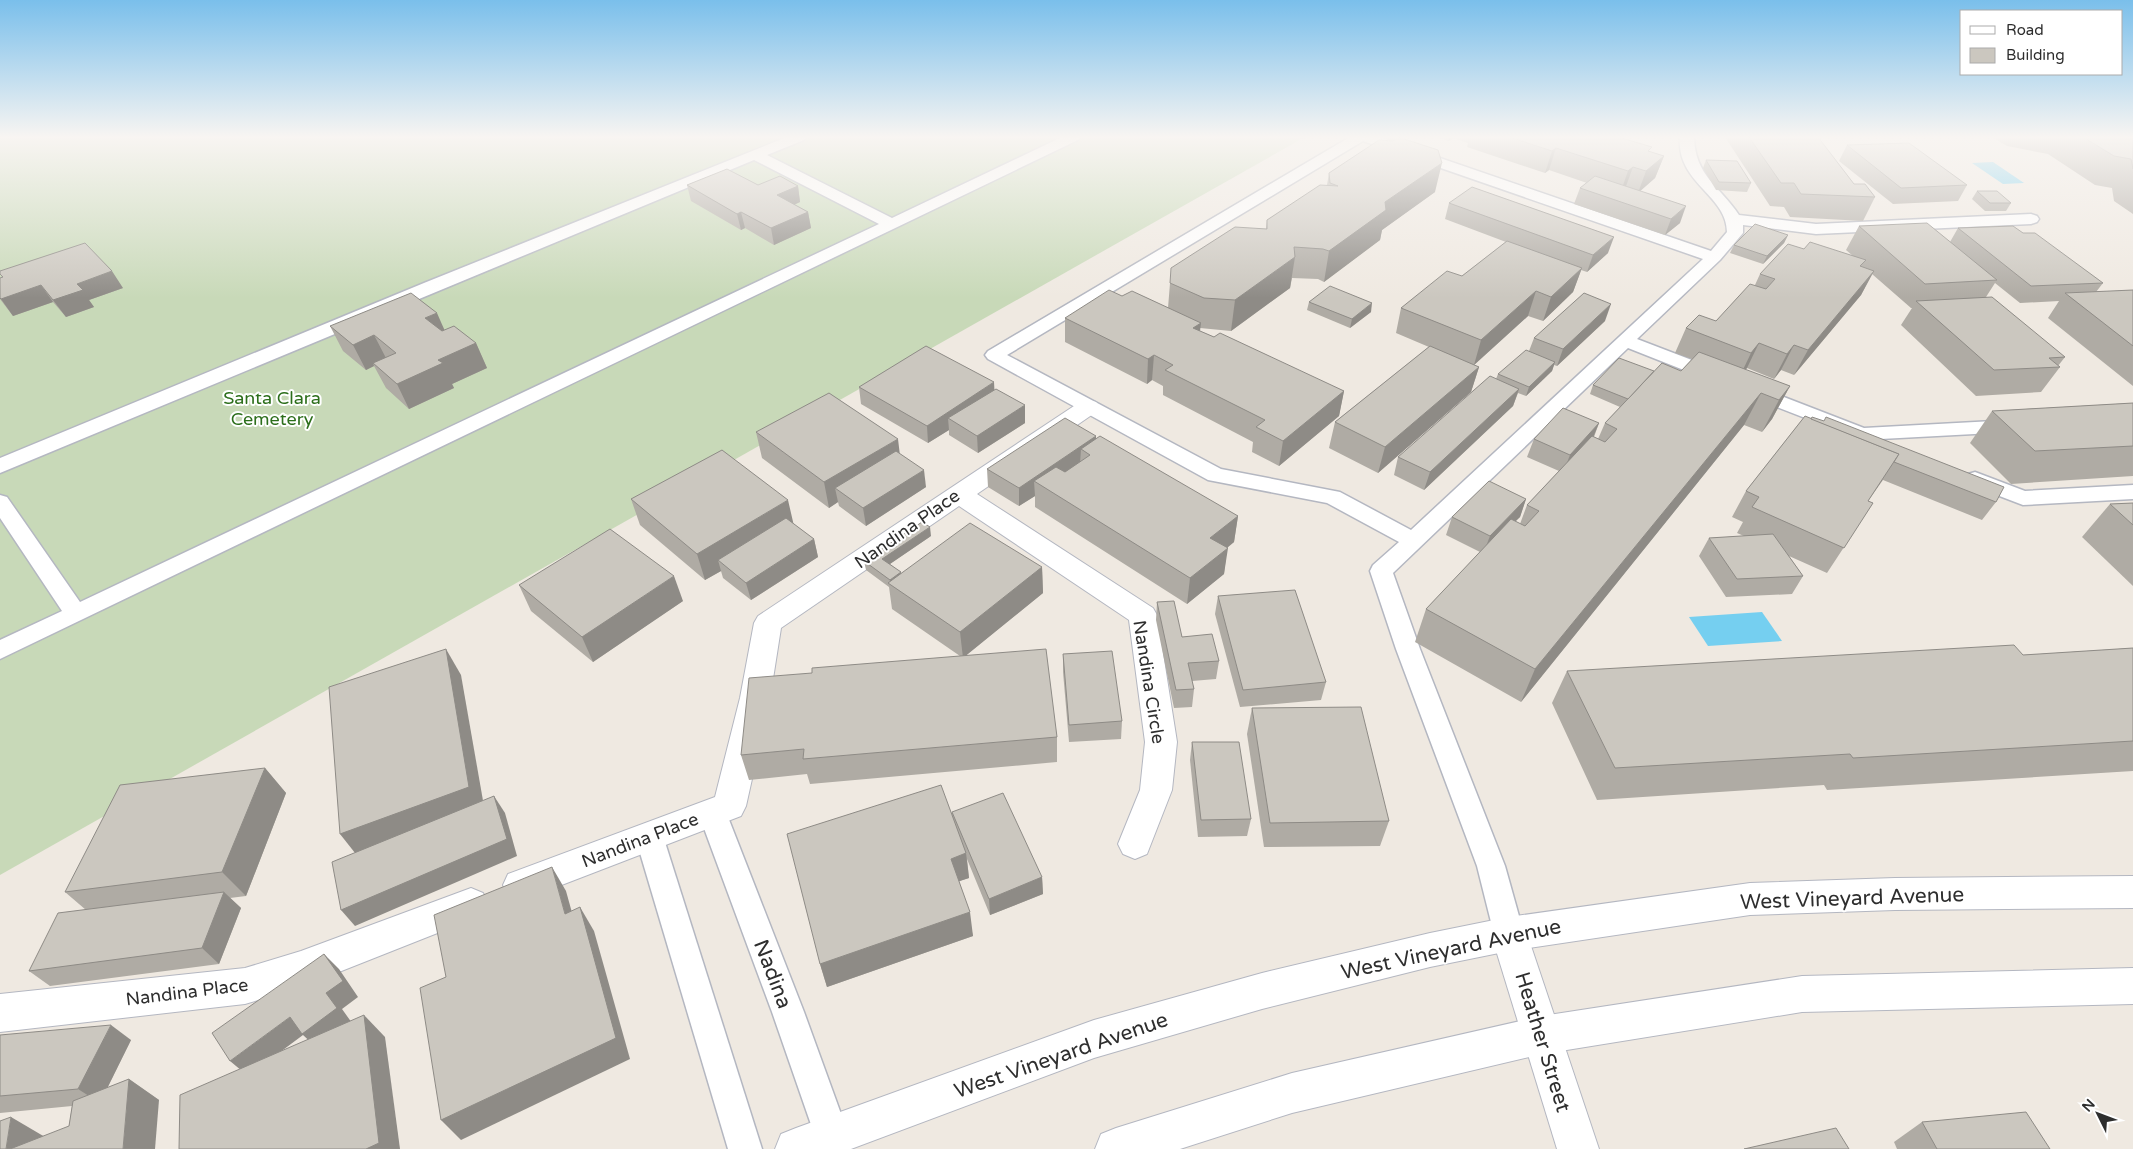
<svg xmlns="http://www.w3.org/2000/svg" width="2133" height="1149" font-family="'Varela Round',sans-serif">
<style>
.cemetery{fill:#c8d9b8}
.water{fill:#75cff0}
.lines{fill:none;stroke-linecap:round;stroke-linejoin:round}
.service-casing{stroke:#b4b7c1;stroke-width:3}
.minor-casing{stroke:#b4b7c1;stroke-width:2}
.secondary-casing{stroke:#b4b7c1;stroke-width:2}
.service{fill:#fff;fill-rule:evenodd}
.minor{fill:#fff;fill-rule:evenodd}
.secondary{fill:#fff;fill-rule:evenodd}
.wall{fill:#afaba4}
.shaded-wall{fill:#8e8b86}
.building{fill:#cbc7bf;stroke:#8e8b86}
.labels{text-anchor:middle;stroke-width:4;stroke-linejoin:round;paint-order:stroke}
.park-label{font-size:18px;fill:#2c6e1b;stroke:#fff}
.street-label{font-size:18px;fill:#2e2e2e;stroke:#fff}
.near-street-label{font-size:21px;fill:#2e2e2e;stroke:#fff}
</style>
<rect width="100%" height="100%" fill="#efe9e1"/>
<polygon class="cemetery" points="0,137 1305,137 0,875"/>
<g class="water">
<polygon points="1993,162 2024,183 2003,184 1972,163"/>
<polygon points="1762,612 1782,641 1708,646 1689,617"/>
</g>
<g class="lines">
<g class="service-casing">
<g id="service">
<polygon points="787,137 806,137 804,140 767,155 892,218 1062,137 1080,137 1078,140 0,659 0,640 62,611 0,518 0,495 7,497 80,602 879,224 754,160 0,473 0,458 424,283"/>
<path d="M 1350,137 L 1379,137 L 1711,251 L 1727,232 C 1727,195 1676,183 1680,137 L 1694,137 C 1695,176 1719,185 1739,215 L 1816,224 L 2031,214 L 2037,216 L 2039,219 L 2037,222 L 2031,224 L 1816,234 L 1743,225 L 1743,233 L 1720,260 L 1637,339 L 1723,372 L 1725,376 L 1723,380 L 1716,382 L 1709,380 L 1628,348 L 1393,573 L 1420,649 L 1505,866 L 1524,934 L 1519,944 L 1509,948 L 1499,944 L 1494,934 L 1477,866 L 1396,649 L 1370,571 L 1373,565 L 1399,542 L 1327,503 L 1208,480 L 988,359 L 985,355 L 988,351 ZM 1363,141 L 1703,259 L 1411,530 L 1340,492 L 1221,469 L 1007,355 Z"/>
<polygon points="1753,385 1864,428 2012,420 2019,422 2022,426 2019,430 2012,432 1862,440 1746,395 1744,391 1746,387"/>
<polygon points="1975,472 2025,491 2133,485 2133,499 2023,505 1968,484 1965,479 1968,474"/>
<polygon points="712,800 722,804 726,812 804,1012 849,1136 844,1148 841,1149 820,1148 815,1136 772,1012 698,812 702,804"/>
<polygon points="649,824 659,828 663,836 762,1149 728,1149 635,836 639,828"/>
</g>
</g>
<g class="minor-casing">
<g id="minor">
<polygon points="1088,400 1096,402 1100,407 1096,412 977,494 1153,608 1157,615 1177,742 1172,790 1147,854 1135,859 1123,854 1118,844 1140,790 1145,742 1129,620 959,506 781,628 770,698 746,806 741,816 520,901 508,896 503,885 508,874 715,797 740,698 754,623 758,616 1080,402"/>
<polygon points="471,888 483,893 489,904 483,915 301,987 245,1004 0,1032 0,994 245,968 301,951"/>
<polygon points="1509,917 1522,922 1527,934 1599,1149 1557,1149 1491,934 1496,922"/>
</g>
</g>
<g class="secondary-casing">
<g id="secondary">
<polygon points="2133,876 2133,908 1895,910 1750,915 1509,951 1430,967 1262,1009 1094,1058 851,1149 775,1149 781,1134 796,1128 1094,1020 1262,973 1430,933 1509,917 1750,883 1895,878"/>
<polygon points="2133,968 2133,1004 1802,1012 1542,1054 1292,1113 1180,1149 1095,1149 1101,1134 1116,1128 1292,1073 1542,1016 1802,976"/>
</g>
</g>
<use href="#service" class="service"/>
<use href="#minor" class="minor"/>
<use href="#secondary" class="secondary"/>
</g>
<g class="wall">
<polygon points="1379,137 1405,137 1402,138 1435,192 1382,230 1380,240 1324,282 1318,279 1292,278 1290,288 1231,331 1200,328 1200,331 1214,337 1344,391 1339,416 1279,466 1252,452 1253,442 1163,395 1163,386 1152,380 1147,384 1065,342 1065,318 1122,296 1168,308 1170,283 1266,229 1267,220 1327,185 1329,173 1390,140"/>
<polygon points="1437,137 1618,137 1651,152 1664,156 1655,178 1640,191 1680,223 1665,235 1574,204 1580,188 1587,183 1549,170 1545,173 1467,147 1468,143 1453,138 1449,141"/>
<polygon points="1725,137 1818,137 1854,184 1875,197 1863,221 1790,217 1784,207 1770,206"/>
<polygon points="1992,137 2133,137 2133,214 2114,201 2112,188 2095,185 2048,154 2007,146"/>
<polygon points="1847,145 1967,185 1958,201 1893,204 1839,161"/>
<polygon points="1706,160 1751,183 1747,192 1716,190 1703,168"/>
<polygon points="687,185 798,186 800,202 794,205 808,212 811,228 774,245 745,228 741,230 691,201"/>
<polygon points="1977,191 2011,203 2006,211 1985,211 1972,199"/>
<polygon points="1449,203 1608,253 1587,272 1581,270 1573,292 1543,321 1528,316 1474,365 1479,367 1471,392 1378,473 1329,448 1335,422 1429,347 1396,333 1401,308 1462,276 1506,242 1445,219"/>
<polygon points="1859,226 1950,242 1958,228 2023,233 2103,283 2096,292 2133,290 2133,386 2048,318 2059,301 2020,303 1995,283 1986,297 2065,357 2058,366 2060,367 2041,392 1976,396 1901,325 1912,308 1911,308 1872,274 1861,295 1794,375 1781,370 1774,379 1747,368 1745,370 1790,386 1772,419 1762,432 1744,425 1521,702 1415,642 1426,609 1480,552 1446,535 1452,517 1526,499 1520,517 1515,521 1520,524 1527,505 1559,471 1527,457 1534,439 1599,423 1594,437 1598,439 1605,423 1620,407 1590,394 1593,385 1654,371 1681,371 1692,359 1675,353 1686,328 1716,321 1755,285 1760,274 1804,249 1853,256 1846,250"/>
<polygon points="1788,235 1784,243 1763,264 1730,253 1734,245"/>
<polygon points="0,274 123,288 89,300 94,307 66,317 53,302 13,316 0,299 0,278 2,277"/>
<polygon points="1309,302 1371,312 1350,328 1307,310"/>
<polygon points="1605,321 1557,366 1554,365 1552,371 1526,396 1518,393 1513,406 1424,490 1394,475 1398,457 1496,379 1498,374 1529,351 1534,338"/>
<polygon points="330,326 445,330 476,343 487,368 452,384 454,388 409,409 386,388 374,366 366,370 343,351"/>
<polygon points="859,387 994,390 1025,423 978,453 949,435 949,430 928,443 861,404"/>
<polygon points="2133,403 2133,476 2011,484 1970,443 1992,411"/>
<polygon points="1805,416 1996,502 1982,520 1883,480 1868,501 1873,503 1827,573 1789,556 1803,576 1792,594 1726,597 1699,556 1709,538 1744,536 1737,533 1743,522 1732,517 1746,491"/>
<polygon points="756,432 900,454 926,487 866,526 839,506 838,502 829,508 762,458"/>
<polygon points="1096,436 1096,439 1238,516 1234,542 1227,548 1224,574 1187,604 1035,507 1035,496 1019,506 988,487 987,469"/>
<polygon points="631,499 794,525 814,539 818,557 751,600 723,578 721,571 705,580 640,525"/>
<polygon points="2133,503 2133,586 2082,537 2110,504"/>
<polygon points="931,536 890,564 901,573 1042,567 1043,593 965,656 1057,737 1057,762 810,784 807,774 749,780 741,755 812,673 960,656 892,609 889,587 866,570 864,561"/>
<polygon points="519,585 683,601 593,662 531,611"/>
<polygon points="1218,596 1326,682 1321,700 1240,707 1215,614"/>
<polygon points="1157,602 1182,637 1219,661 1216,679 1192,681 1194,689 1192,707 1174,708 1156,620"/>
<polygon points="2133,648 2133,771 1827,790 1824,785 1597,800 1552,703 1567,671 2023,655"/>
<polygon points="1063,654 1122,721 1121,739 1069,742 1063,672"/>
<polygon points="1252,708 1389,821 1380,846 1264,847 1247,734"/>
<polygon points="1192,742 1251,819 1247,836 1198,837 1190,760"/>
<polygon points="265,768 286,793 246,896 230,898 241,908 219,964 50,986 29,971 86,910 65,892"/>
<polygon points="952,812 1042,877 1043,894 990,915 967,859 969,878 959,881 973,936 827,987 820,964 952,816"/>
<polygon points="0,1035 131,1040 107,1088 129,1079 159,1100 69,1126 72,1106 0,1113"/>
<polygon points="1922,1122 2050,1149 1897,1149 1894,1142"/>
</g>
<g class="shaded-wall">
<polygon points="1449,137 1453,137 1453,138 1449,141"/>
<polygon points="1556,148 1549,170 1545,173 1552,151"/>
<polygon points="1664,156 1655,178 1638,193 1646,171"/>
<polygon points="1442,163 1435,192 1382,230 1380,240 1324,282 1329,251 1385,202"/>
<polygon points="1633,167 1625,189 1620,194 1628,171"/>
<polygon points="798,186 800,202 780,211 777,195"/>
<polygon points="1686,206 1680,223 1665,235 1671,219"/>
<polygon points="741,212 745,228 741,230 737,214"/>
<polygon points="808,212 811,228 774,245 771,228"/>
<polygon points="1788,235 1784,243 1763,264 1767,256"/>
<polygon points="1614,237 1608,253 1587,272 1593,255"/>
<polygon points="1295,257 1290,288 1231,331 1235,300"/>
<polygon points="1582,268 1573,292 1543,321 1551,297"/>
<polygon points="112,271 123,288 89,300 94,307 66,317 53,300 77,284"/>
<polygon points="1874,271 1861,295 1794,375 1808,350"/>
<polygon points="41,285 53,302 13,316 1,299"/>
<polygon points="1536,291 1528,316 1474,365 1481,340"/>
<polygon points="1372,303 1371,312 1350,328 1352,319"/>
<polygon points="1611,304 1605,321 1557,366 1563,349"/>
<polygon points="437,313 448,338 425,318"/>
<polygon points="1201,323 1198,348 1193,328"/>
<polygon points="374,335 387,360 373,363 374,366 366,370 353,345"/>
<polygon points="476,343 487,368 452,384 454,388 409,409 397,384 438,360"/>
<polygon points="1759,343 1747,368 1739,378 1751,353"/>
<polygon points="1794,345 1781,370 1774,379 1787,354"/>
<polygon points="1154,355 1152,380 1147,384 1148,359"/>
<polygon points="1555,362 1552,371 1526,396 1529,387"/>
<polygon points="1479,367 1471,392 1378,473 1385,447"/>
<polygon points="994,382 995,400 948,418 949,430 928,443 927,426"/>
<polygon points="1790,386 1772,419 1762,432 1779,400"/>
<polygon points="1519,389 1513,406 1424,490 1430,472"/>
<polygon points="1344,391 1339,416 1279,466 1283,441"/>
<polygon points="1761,393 1744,425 1521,702 1535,669"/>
<polygon points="1025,405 1025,423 978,453 977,436"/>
<polygon points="1599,423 1592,440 1563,473 1570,455"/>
<polygon points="1096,436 1096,453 1090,455 1081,449 1080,464 1046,488 1034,481 1035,496 1019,506 1019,488"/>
<polygon points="898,439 901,464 835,488 838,502 829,508 824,482"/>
<polygon points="924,470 926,487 866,526 863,508"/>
<polygon points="1526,499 1520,517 1483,554 1490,536"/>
<polygon points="788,500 794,526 718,560 721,571 705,580 697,554"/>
<polygon points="1238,516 1234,542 1207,564 1210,538"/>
<polygon points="930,527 931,536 884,568 882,559"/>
<polygon points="814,539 818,557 751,600 746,583"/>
<polygon points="1228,548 1224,574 1187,604 1190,578"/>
<polygon points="1042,567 1043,593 963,658 960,632"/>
<polygon points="901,572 902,581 890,584 890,580"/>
<polygon points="674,576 683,601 593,662 582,637"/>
<polygon points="446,649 461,675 485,812 359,858 340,834"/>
<polygon points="265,768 286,793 246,896 222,872"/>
<polygon points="494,796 505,813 517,856 355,926 341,910"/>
<polygon points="966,853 969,878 954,883 951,859"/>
<polygon points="552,867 566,891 579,938 565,914"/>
<polygon points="1042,877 1043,894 990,915 989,899"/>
<polygon points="224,892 241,908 219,964 202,948"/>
<polygon points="580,907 594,931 630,1059 461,1140 441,1120"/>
<polygon points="970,912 973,936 827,987 820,964"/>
<polygon points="324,954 339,969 358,997 342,1009 352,1023 318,1049 303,1035 248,1076 230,1061 290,1017 326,993"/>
<polygon points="364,1015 385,1037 400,1149 366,1149"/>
<polygon points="111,1025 131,1040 100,1103 78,1089"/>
<polygon points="129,1079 159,1100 155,1149 123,1149"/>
<polygon points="11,1117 45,1137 44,1149 6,1149"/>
</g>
<g class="building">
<polygon points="1398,137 1438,150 1442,163 1385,202 1386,210 1329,251 1323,249 1294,247 1295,257 1235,300 1204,298 1170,283 1171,268 1235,227 1267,229 1267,220 1320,185 1338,186 1330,183 1329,173 1379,140 1393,141"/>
<polygon points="1509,137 1618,137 1652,147 1648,151 1664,156 1646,171 1633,167 1628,171 1556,148 1552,151"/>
<polygon points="1749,137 1818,137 1854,184 1865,184 1875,197 1801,194 1794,183 1781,183"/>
<polygon points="2083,137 2133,137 2133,169 2131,159 2114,156"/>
<polygon points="1909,143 1967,185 1901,188 1847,145"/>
<polygon points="1706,160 1737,161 1751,183 1719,182"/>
<polygon points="727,169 758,185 780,176 798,186 777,195 808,212 771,228 741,212 737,214 687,185"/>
<polygon points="1595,176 1686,206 1671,219 1580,188"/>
<polygon points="1472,187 1614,237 1593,255 1449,203"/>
<polygon points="1977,191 1997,191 2011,203 1990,203"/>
<polygon points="1927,223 1997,280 1925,284 1859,226"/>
<polygon points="1755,224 1788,235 1767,256 1734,245"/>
<polygon points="2013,226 2023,233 2035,233 2103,283 2031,286 1958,228"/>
<polygon points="1507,241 1582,268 1551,297 1536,291 1481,340 1401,308 1447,271 1462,276"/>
<polygon points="1810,242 1866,260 1860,266 1874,271 1808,350 1794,345 1787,354 1759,343 1751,353 1686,328 1699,315 1716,321 1750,284 1766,289 1775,279 1760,274 1788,244 1804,249"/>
<polygon points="85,243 112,271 77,284 83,290 53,300 41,285 1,299 0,298 0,278 3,277 0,274 0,271"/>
<polygon points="1330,286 1372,303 1352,319 1309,302"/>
<polygon points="1109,290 1122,296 1132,291 1201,323 1193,328 1214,337 1220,333 1344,391 1283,441 1256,427 1265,420 1165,370 1173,365 1154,355 1148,359 1065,318"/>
<polygon points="2133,290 2133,346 2065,293"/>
<polygon points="411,293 437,313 425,318 442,331 454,326 476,343 438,360 443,363 397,384 373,363 396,353 374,335 353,345 330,326"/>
<polygon points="1584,293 1611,304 1563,349 1534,338"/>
<polygon points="1992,297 2065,357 2049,358 2060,367 1994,370 1916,301"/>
<polygon points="926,346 994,382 927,426 859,387"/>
<polygon points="1430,346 1479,367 1385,447 1335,422"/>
<polygon points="1526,350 1555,362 1529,387 1498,374"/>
<polygon points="1699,352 1790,386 1779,400 1761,393 1535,669 1426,609 1511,519 1525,526 1539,511 1527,505 1592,436 1605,442 1617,429 1605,423 1662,363 1681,371"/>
<polygon points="1619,358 1654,371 1628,399 1593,385"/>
<polygon points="1490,376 1519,389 1430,472 1398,457"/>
<polygon points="996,389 1025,405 977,436 948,418"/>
<polygon points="829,393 898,439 824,482 756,432"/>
<polygon points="2133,403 2133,446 2035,451 1992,411"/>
<polygon points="1563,408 1599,423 1570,455 1534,439"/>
<polygon points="1805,416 1899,454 1868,501 1873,503 1844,548 1752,507 1759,497 1746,491"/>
<polygon points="1812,417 1824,421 1826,417 2004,487 1996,502 1894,462 1899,454 1811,419"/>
<polygon points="1065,418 1096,436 1019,488 987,469"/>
<polygon points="1100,436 1238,516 1210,538 1228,548 1190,578 1034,481 1056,467 1065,472 1090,455 1081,449"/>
<polygon points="722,450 788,500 697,554 631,499"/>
<polygon points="896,451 924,470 863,508 835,488"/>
<polygon points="1489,481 1526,499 1490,536 1452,517"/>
<polygon points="2133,503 2133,525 2110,504"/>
<polygon points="786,518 814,539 746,583 718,560"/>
<polygon points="922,522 930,527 882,559 901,572 890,580 864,561"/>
<polygon points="970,523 1042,567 960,632 888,583"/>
<polygon points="610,529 674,576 582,637 519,585"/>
<polygon points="1773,534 1803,576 1737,579 1709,538"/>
<polygon points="1295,590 1326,682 1243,690 1218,596"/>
<polygon points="1174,601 1182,637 1212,634 1219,661 1188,663 1194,689 1176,690 1157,602"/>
<polygon points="2014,645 2023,655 2133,648 2133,741 1853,758 1850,754 1615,768 1567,671"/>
<polygon points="446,649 469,787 340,834 329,687"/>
<polygon points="1046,649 1057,737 803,759 804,749 741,755 749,678 812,673 812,668"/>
<polygon points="1112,651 1122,721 1069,725 1063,654"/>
<polygon points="1361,707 1389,821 1270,823 1252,708"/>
<polygon points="1192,742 1239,742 1251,819 1201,820"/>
<polygon points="265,768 222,872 65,892 120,785"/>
<polygon points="941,785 966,853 951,859 970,912 820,964 787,834"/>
<polygon points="1003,793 1042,877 989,899 952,812"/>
<polygon points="494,796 507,839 341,910 332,862"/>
<polygon points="552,867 565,914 580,907 616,1038 441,1120 420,988 446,977 434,915"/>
<polygon points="224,892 202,948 29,971 58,913"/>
<polygon points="324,954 343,981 326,993 337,1008 302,1034 290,1017 230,1061 212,1033"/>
<polygon points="364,1015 379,1143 366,1149 179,1149 180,1095"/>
<polygon points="111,1025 78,1089 0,1096 0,1035"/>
<polygon points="129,1079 123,1149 10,1149 69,1126 73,1101"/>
<polygon points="2026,1112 2050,1149 1937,1149 1922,1122"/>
<polygon points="11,1117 6,1149 0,1149 0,1121"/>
<polygon points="1836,1128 1849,1149 1744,1149"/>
</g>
<linearGradient id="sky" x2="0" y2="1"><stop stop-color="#7abfeb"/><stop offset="0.46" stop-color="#f8f5f2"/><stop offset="1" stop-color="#f8f5f2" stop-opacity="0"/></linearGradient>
<rect width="2133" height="298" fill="url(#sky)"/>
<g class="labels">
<g class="park-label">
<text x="272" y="404">Santa Clara<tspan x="272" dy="21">Cemetery</tspan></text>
</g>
<g class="street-label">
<text transform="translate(907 529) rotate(-35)" y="6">Nandina Place</text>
<text transform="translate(1149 682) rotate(81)" y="6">Nandina Circle</text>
<text transform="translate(640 840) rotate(-21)" y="6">Nandina Place</text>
<text transform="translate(187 992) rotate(-7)" y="6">Nandina Place</text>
</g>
<g class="near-street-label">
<text transform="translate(1852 898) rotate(-2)" y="7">West Vineyard Avenue</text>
<text transform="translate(1451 949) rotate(-12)" y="7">West Vineyard Avenue</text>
<text transform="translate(773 974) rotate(69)" y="7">Nadina</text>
<text transform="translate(1543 1042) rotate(73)" y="7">Heather Street</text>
<text transform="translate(1061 1055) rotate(-19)" y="7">West Vineyard Avenue</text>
</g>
</g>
<rect x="1960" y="10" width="162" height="65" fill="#ffffff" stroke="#ababab"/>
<rect x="1970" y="26" width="25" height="8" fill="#ffffff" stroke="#ababab"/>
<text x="2006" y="35" font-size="15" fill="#2e2e2e">Road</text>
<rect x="1970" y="48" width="25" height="15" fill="#cbc7bf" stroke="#ababab"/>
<text x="2006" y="60" font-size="15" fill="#2e2e2e">Building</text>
<g transform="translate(2098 1114) rotate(312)" stroke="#ffffff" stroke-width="4" paint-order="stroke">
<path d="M0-4L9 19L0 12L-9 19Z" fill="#2e2e2e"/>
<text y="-8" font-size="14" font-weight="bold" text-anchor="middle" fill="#2e2e2e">N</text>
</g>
</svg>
